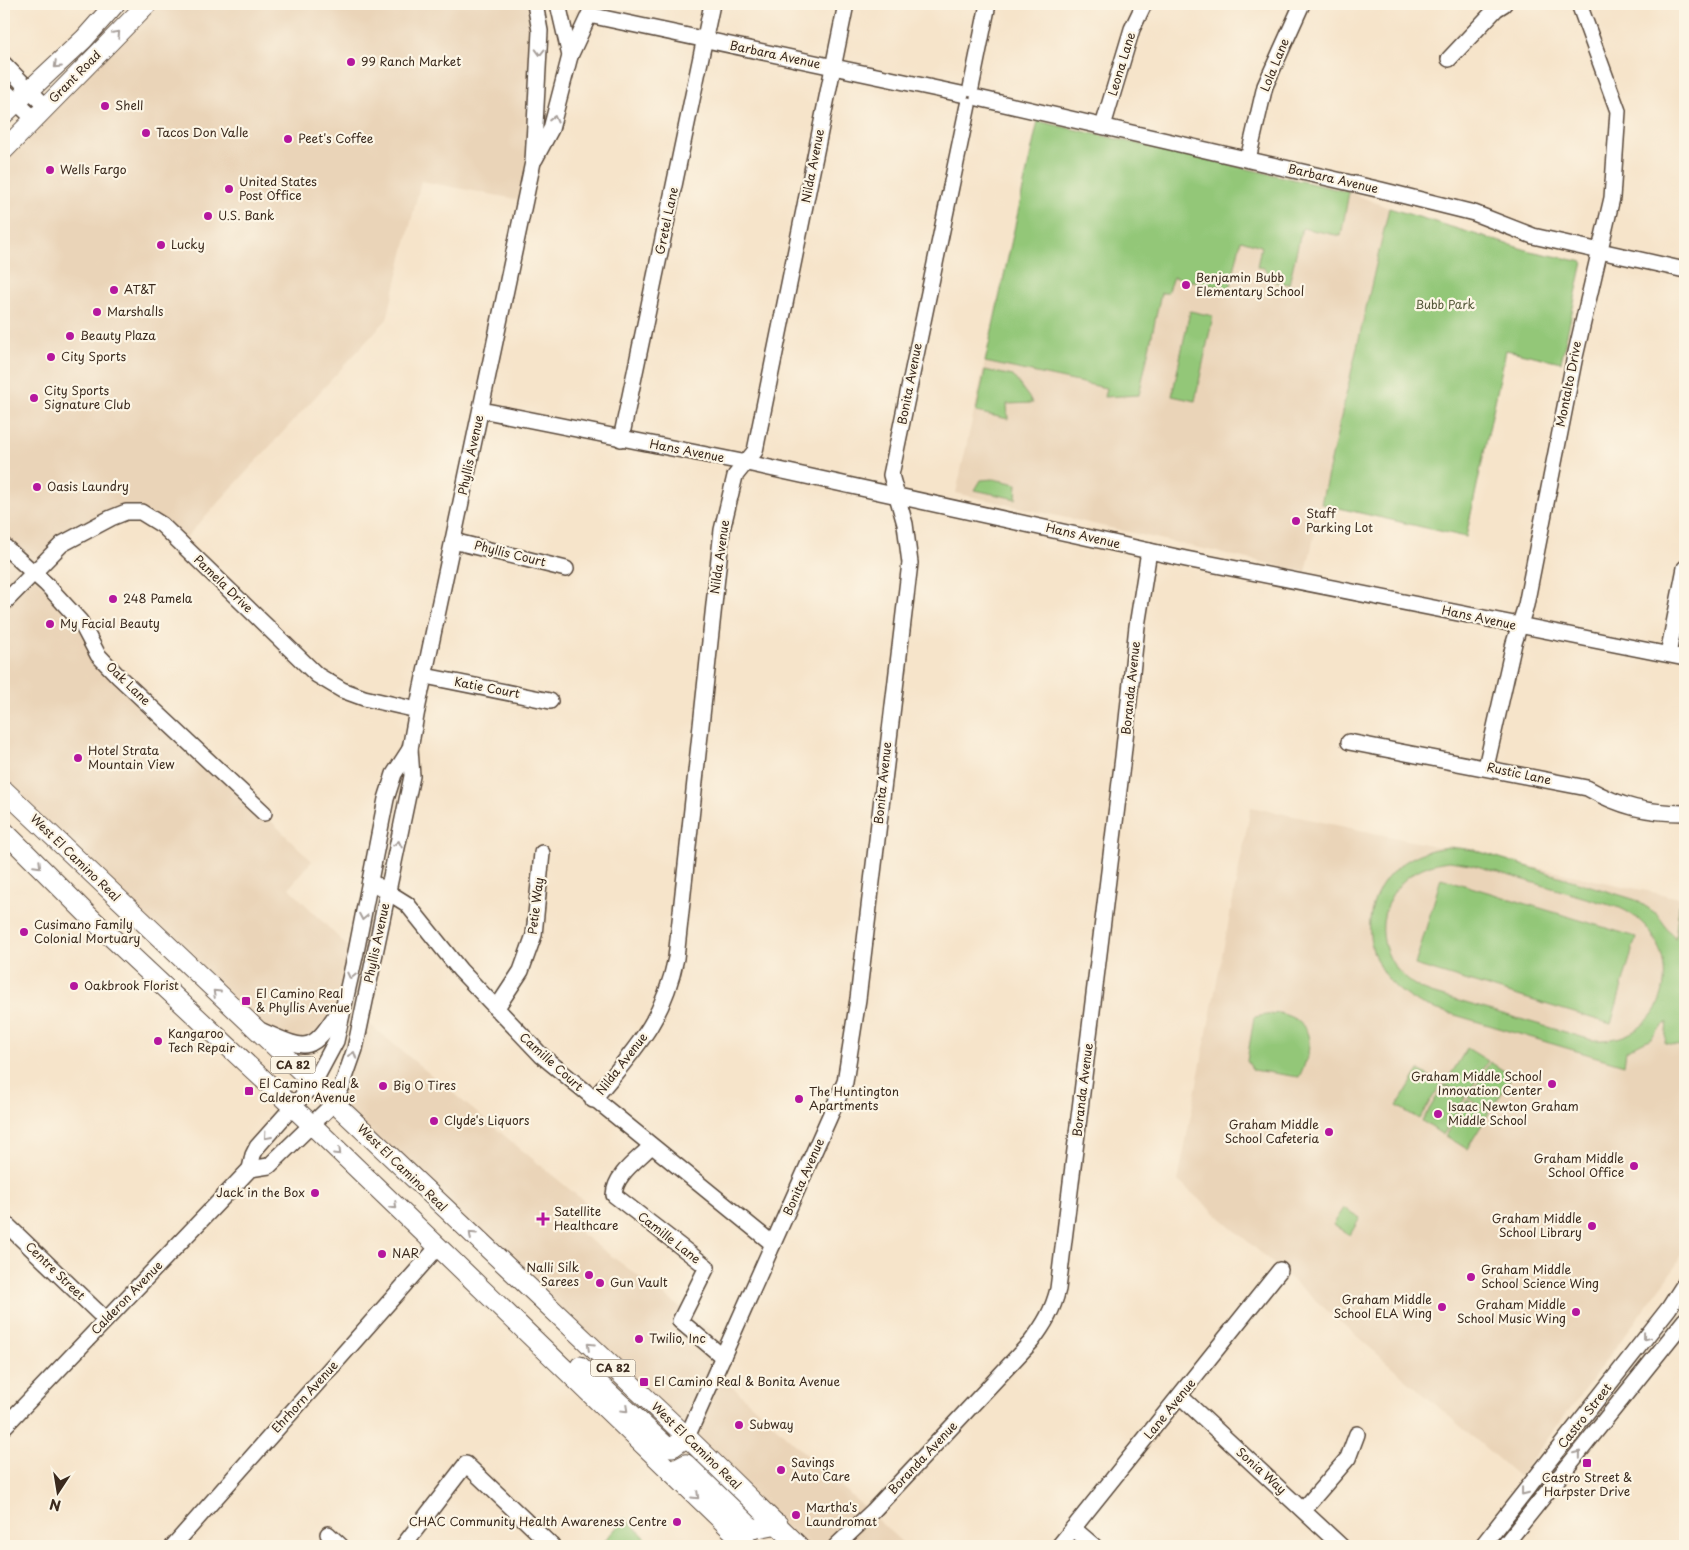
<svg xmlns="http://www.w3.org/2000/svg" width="1689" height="1550" font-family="'Playpen Sans',sans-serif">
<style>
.built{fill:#ead4b8}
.green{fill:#93c778;stroke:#67784b;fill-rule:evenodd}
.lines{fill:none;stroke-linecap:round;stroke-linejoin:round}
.minor-casing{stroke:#574638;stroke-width:18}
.major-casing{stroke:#574638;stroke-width:21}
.minor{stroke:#fff;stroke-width:15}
.major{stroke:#fff;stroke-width:19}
.oneway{stroke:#a79f9a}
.poi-dot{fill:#b5179e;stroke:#fcf5e5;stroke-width:2}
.labels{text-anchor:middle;stroke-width:4.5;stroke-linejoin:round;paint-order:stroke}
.shield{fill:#fcf5e5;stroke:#75675a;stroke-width:1}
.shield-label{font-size:11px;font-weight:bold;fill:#3b2a1e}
.street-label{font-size:12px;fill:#3b2a1e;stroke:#fcf5e5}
.poi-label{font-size:12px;fill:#3b2a1e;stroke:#fcf5e5;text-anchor:start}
.park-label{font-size:12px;fill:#555939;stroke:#fcf5e5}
</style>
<rect width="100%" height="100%" fill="#fcf5e5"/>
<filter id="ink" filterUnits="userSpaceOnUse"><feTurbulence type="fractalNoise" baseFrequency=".02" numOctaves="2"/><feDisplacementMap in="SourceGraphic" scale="10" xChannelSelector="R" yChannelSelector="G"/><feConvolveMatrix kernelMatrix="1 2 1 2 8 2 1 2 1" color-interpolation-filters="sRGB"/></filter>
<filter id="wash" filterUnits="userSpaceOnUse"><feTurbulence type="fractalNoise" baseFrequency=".0096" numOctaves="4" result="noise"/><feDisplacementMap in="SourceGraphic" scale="20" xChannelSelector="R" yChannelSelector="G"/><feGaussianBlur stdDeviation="1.12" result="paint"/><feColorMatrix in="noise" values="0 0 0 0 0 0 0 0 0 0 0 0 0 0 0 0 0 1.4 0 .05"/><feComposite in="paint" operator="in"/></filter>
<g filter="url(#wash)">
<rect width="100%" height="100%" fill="#f6e4ca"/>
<g class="built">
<polygon points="147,4 535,4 525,201 421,181 387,319 181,543 141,512 111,518 32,573 99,653 312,861 289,888 354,953 345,1000 308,1045 252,1026 4,790 4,149"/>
<polygon points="1038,121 1349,192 1389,208 1306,572 956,493"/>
<polygon points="1251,807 1680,898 1665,1043 1685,1047 1685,1244 1675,1268 1519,1477 1178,1181"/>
<polygon points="362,1018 591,1207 579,1232 711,1330 712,1368 906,1546 799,1546 333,1104"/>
</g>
<g class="green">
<polygon points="1038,121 1349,192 1341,236 1302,228 1289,284 1275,282 1264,268 1257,267 1261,246 1241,240 1230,289 1173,277 1167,293 1161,293 1139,395 1104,397 1106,388 985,362"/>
<polygon points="1389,208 1530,251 1583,262 1561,362 1506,350 1466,537 1321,504"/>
<polygon points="1190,311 1213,316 1195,401 1172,396"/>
<polygon points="985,370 1013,376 1033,403 1007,404 1008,419 976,412"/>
<polygon points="993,479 1017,484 1016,499 975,490 981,480"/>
<path d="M 1449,847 L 1474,850 L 1636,900 L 1657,914 L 1675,939 L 1680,898 L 1685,899 L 1685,1047 L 1665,1043 L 1667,1022 L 1651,1038 L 1626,1051 L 1624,1065 L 1428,1007 C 1340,973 1355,856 1449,847 ZM 1449,861 L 1470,864 L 1620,908 C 1689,939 1676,1045 1592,1040 L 1431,993 C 1358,966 1371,869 1449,861 Z"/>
<polygon points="1441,878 1636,937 1611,1024 1415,965"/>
<path d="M 1279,1013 C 1316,1022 1314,1047 1299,1077 L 1253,1070 L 1247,1061 L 1254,1017 Z"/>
<polygon points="1467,1048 1488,1061 1466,1097 1445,1084"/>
<polygon points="1490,1062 1512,1076 1490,1112 1469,1098"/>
<polygon points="1419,1070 1441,1084 1419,1119 1397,1106"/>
<polygon points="1444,1085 1465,1098 1443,1135 1422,1121"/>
<polygon points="1467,1100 1489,1113 1467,1149 1446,1136"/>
<polygon points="1344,1208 1360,1218 1350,1235 1333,1225"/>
<polygon points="625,1518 654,1546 600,1546"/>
</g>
</g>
<g filter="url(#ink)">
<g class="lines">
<g class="minor-casing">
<g id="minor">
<polyline points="589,15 961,94"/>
<polyline points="570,56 589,15"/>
<polyline points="1449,59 1496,9 1504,4"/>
<polyline points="4,64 46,107"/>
<polyline points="971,88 988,4"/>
<polyline points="4,90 33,118"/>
<polyline points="978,98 1381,190 1474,213 1533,236 1685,270"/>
<polyline points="1103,126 1132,29 1144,4"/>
<polyline points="535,159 551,129 570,56 558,4"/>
<polyline points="1248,159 1265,86 1302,4"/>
<polyline points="481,410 747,463 1186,559 1685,658"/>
<polyline points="621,439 712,4"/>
<polyline points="453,541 566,569"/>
<polyline points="4,546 46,584 80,621 98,655 119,677 264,813"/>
<polyline points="4,603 62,544 111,518 126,512 141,512 162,525 317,675 342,690 364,698 417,710"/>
<polyline points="1668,654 1685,568"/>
<polyline points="425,676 550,701"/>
<path d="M 1349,742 L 1587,788 C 1621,807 1647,813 1685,813"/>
<polyline points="1486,767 1514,643 1526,605 1574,361 1612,198 1618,111 1579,4"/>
<polyline points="370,881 407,904 460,970 542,1056 773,1244"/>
<polyline points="496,1009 521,971 534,935 542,853"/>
<path d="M 262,1031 C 308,1051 311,1054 339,1010"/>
<path d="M 593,1100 C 633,1051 663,1023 676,958 L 722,530 L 735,476 L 755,451 L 846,4"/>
<path d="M 651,1146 C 638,1160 615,1174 614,1195 L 707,1267 L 680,1321 L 723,1357"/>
<polyline points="250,1169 253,1155 257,1147 313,1084 336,1041 356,952 386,799 394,774 410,749"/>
<polyline points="4,1222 106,1320"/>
<polyline points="1180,1396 1341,1546"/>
<polyline points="4,1427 250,1169 269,1166 333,1104 342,1086 355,1049 412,776 410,749 417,710 533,162 540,31 535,4"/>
<polyline points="687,1437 845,1082 858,999 910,563 905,524 891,475 968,105"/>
<polyline points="1304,1509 1348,1458 1357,1434"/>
<polyline points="1073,1528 1094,1546"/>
<polyline points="328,1534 341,1546"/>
<polyline points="173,1546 437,1248"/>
<polyline points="403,1546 466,1464 552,1546"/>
<path d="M 836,1546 L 873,1511 L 1031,1342 C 1044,1325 1053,1310 1058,1289 L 1123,757 L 1137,626 L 1149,551"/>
<polyline points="1059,1546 1280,1270"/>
<polyline points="1482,1546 1669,1308 1685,1283"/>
<polyline points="1504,1546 1685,1320"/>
</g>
</g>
<g class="major-casing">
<g id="major">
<polyline points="4,114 84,39 115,4"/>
<polyline points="4,150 147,4"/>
<polyline points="4,790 687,1437 799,1546"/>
<polyline points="4,831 92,919 312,1125 748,1546"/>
<polyline points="580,1366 667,1447 673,1447 687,1437"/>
<polyline points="671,1472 686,1464 753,1529 778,1524"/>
</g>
</g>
<use href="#minor" class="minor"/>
<use href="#major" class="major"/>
</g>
<defs><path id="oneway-chevron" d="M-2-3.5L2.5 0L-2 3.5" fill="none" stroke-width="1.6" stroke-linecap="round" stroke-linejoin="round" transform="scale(1.25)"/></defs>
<g class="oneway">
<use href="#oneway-chevron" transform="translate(117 34) rotate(-46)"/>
<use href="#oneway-chevron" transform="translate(540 52) rotate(91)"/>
<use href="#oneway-chevron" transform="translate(57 65) rotate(136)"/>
<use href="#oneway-chevron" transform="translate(554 119) rotate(-76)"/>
<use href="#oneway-chevron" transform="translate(398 844) rotate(-78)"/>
<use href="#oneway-chevron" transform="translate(38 865) rotate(45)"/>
<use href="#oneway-chevron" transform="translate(363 917) rotate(101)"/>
<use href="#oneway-chevron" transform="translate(351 976) rotate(103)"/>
<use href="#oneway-chevron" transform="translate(216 993) rotate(-136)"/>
<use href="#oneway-chevron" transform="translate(353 1055) rotate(-71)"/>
<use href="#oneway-chevron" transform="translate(267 1136) rotate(131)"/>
<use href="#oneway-chevron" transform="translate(338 1152) rotate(44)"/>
<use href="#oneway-chevron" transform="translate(394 1206) rotate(44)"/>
<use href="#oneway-chevron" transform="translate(472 1235) rotate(-137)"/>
<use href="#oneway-chevron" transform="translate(1646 1337) rotate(128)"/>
<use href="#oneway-chevron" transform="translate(590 1346) rotate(-137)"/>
<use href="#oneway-chevron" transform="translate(625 1409) rotate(43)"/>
<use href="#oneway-chevron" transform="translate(1578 1454) rotate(-51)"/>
<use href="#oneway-chevron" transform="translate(1524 1492) rotate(128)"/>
<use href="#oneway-chevron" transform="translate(696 1496) rotate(44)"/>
</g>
</g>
<g class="poi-dot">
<circle cx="351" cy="62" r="5"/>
<circle cx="105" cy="106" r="5"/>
<circle cx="146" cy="133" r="5"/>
<circle cx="288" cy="139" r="5"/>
<circle cx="50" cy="170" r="5"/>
<circle cx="229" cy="189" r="5"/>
<circle cx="208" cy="216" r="5"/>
<circle cx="161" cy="245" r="5"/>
<circle cx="1186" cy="285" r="5"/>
<circle cx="114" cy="290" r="5"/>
<circle cx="97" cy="312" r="5"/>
<circle cx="70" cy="336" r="5"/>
<circle cx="51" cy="357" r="5"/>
<circle cx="34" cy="398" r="5"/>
<circle cx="37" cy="487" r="5"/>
<circle cx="1296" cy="521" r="5"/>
<circle cx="113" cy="599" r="5"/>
<circle cx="50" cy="624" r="5"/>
<circle cx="78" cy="758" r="5"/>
<circle cx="24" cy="932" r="5"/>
<circle cx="74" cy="986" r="5"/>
<rect x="241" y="996" width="10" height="10" rx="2.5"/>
<circle cx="158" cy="1041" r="5"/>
<circle cx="1552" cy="1084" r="5"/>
<circle cx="383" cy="1086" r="5"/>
<rect x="244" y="1086" width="10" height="10" rx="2.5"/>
<circle cx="799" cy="1099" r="5"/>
<circle cx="1438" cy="1114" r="5"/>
<circle cx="434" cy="1121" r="5"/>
<circle cx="1329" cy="1132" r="5"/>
<circle cx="1634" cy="1166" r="5"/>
<circle cx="315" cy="1193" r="5"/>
<path d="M540.5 1211.5h5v5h5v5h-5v5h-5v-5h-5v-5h5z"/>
<circle cx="1592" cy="1226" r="5"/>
<circle cx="382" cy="1254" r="5"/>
<circle cx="589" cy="1275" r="5"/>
<circle cx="1471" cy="1277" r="5"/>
<circle cx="600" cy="1283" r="5"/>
<circle cx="1442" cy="1307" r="5"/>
<circle cx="1576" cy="1312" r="5"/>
<circle cx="639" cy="1339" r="5"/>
<rect x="639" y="1377" width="10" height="10" rx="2.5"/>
<circle cx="739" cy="1425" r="5"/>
<rect x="1582" y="1458" width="10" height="10" rx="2.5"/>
<circle cx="781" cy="1470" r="5"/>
<circle cx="796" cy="1515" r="5"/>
<circle cx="677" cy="1522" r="5"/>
</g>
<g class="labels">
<g class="shield">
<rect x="270.5" y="1056.5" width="45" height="17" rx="4"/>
<rect x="590.5" y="1359.5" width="45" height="17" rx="4"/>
</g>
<g class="shield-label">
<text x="293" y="1069">CA 82</text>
<text x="613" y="1372">CA 82</text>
</g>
<g class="street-label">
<text transform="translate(775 55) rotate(12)" y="4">Barbara Avenue</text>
<text transform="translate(1122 64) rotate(-73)" y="4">Leona Lane</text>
<text transform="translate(1275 65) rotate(-68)" y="4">Lola Lane</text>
<text transform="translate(75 77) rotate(-45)" y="4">Grant Road</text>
<text transform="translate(813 166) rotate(-79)" y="4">Nilda Avenue</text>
<text transform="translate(1333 179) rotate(13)" y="4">Barbara Avenue</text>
<text transform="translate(667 221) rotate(-78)" y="4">Gretel Lane</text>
<text transform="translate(910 384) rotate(-79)" y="4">Bonita Avenue</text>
<text transform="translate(1569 384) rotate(-79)" y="4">Montalto Drive</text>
<text transform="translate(687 451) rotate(11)" y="4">Hans Avenue</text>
<text transform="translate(471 455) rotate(-78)" y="4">Phyllis Avenue</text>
<text transform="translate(1083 536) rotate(13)" y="4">Hans Avenue</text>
<text transform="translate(510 554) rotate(14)" y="4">Phyllis Court</text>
<text transform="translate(720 557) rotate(-82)" y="4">Nilda Avenue</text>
<text transform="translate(223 584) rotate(44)" y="4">Pamela Drive</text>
<text transform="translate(1479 618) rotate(12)" y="4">Hans Avenue</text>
<text transform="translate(128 684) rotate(44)" y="4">Oak Lane</text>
<text transform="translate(487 688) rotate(11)" y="4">Katie Court</text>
<text transform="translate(1131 688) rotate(-84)" y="4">Boranda Avenue</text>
<text transform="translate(1519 774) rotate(12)" y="4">Rustic Lane</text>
<text transform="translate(883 783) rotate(-84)" y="4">Bonita Avenue</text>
<text transform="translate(75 858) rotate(44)" y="4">West El Camino Real</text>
<text transform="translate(536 906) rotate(-83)" y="4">Petie Way</text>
<text transform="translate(377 943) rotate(-78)" y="4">Phyllis Avenue</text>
<text transform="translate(551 1062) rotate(42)" y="4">Camille Court</text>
<text transform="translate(622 1064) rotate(-52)" y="4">Nilda Avenue</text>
<text transform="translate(1083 1090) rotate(-83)" y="4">Boranda Avenue</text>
<text transform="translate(402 1168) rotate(44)" y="4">West El Camino Real</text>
<text transform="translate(804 1177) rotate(-66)" y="4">Bonita Avenue</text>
<text transform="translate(669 1238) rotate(38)" y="4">Camille Lane</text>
<text transform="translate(55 1271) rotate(44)" y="4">Centre Street</text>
<text transform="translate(127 1298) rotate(-46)" y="4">Calderon Avenue</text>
<text transform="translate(305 1397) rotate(-48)" y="4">Ehrhorn Avenue</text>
<text transform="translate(1170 1409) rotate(-51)" y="4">Lane Avenue</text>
<text transform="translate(1585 1416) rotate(-52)" y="4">Castro Street</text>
<text transform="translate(696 1446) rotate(44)" y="4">West El Camino Real</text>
<text transform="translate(923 1458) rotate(-47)" y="4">Boranda Avenue</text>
<text transform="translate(1261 1471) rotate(42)" y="4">Sonia Way</text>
</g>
<g class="poi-label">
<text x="361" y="66">99 Ranch Market</text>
<text x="115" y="110">Shell</text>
<text x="156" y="137">Tacos Don Valle</text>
<text x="298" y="143">Peet's Coffee</text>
<text x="60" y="174">Wells Fargo</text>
<text x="239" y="186">United States<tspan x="239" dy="14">Post Office</tspan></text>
<text x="218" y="220">U.S. Bank</text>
<text x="171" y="249">Lucky</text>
<text x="1196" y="282">Benjamin Bubb<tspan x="1196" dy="14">Elementary School</tspan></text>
<text x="124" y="294">AT&amp;T</text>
<text x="107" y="316">Marshalls</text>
<text x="80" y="340">Beauty Plaza</text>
<text x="61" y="361">City Sports</text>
<text x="44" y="395">City Sports<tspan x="44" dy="14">Signature Club</tspan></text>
<text x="47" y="491">Oasis Laundry</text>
<text x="1306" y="518">Staff<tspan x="1306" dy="14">Parking Lot</tspan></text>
<text x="123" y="603">248 Pamela</text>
<text x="60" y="628">My Facial Beauty</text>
<text x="88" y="755">Hotel Strata<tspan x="88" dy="14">Mountain View</tspan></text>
<text x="34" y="929">Cusimano Family<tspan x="34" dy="14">Colonial Mortuary</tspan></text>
<text x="84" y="990">Oakbrook Florist</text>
<text x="256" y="998">El Camino Real<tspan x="256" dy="14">&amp; Phyllis Avenue</tspan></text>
<text x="168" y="1038">Kangaroo<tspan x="168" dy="14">Tech Repair</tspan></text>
<text x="1542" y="1081" text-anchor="end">Graham Middle School<tspan x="1542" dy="14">Innovation Center</tspan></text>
<text x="259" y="1088">El Camino Real &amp;<tspan x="259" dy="14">Calderon Avenue</tspan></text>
<text x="393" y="1090">Big O Tires</text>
<text x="809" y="1096">The Huntington<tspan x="809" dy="14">Apartments</tspan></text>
<text x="1448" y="1111">Isaac Newton Graham<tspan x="1448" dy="14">Middle School</tspan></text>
<text x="444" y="1125">Clyde's Liquors</text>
<text x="1319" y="1129" text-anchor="end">Graham Middle<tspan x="1319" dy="14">School Cafeteria</tspan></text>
<text x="1624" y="1163" text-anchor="end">Graham Middle<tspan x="1624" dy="14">School Office</tspan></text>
<text x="305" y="1197" text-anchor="end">Jack in the Box</text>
<text x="554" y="1216">Satellite<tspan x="554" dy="14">Healthcare</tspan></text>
<text x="1582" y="1223" text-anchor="end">Graham Middle<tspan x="1582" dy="14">School Library</tspan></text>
<text x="392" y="1258">NAR</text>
<text x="579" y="1272" text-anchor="end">Nalli Silk<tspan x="579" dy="14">Sarees</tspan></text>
<text x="1481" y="1274">Graham Middle<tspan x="1481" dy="14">School Science Wing</tspan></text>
<text x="610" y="1287">Gun Vault</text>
<text x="1432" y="1304" text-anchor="end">Graham Middle<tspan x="1432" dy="14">School ELA Wing</tspan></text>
<text x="1566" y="1309" text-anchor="end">Graham Middle<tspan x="1566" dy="14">School Music Wing</tspan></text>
<text x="649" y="1343">Twilio, Inc</text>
<text x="654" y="1386">El Camino Real &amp; Bonita Avenue</text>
<text x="749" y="1429">Subway</text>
<text x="791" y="1467">Savings<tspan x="791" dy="14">Auto Care</tspan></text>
<text x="1587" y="1482" text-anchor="middle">Castro Street &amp;<tspan x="1587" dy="14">Harpster Drive</tspan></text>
<text x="806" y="1512">Martha's<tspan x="806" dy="14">Laundromat</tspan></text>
<text x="667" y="1526" text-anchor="end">CHAC Community Health Awareness Centre</text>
</g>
<g class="park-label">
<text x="1445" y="309">Bubb Park</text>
</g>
</g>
<rect width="1689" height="1550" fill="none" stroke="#fcf5e5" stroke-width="20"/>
<g transform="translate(58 1492) rotate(192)" stroke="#fcf5e5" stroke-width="4" paint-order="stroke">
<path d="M0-4L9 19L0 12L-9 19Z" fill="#3b2a1e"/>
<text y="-8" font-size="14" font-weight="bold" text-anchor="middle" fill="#3b2a1e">N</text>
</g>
</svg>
